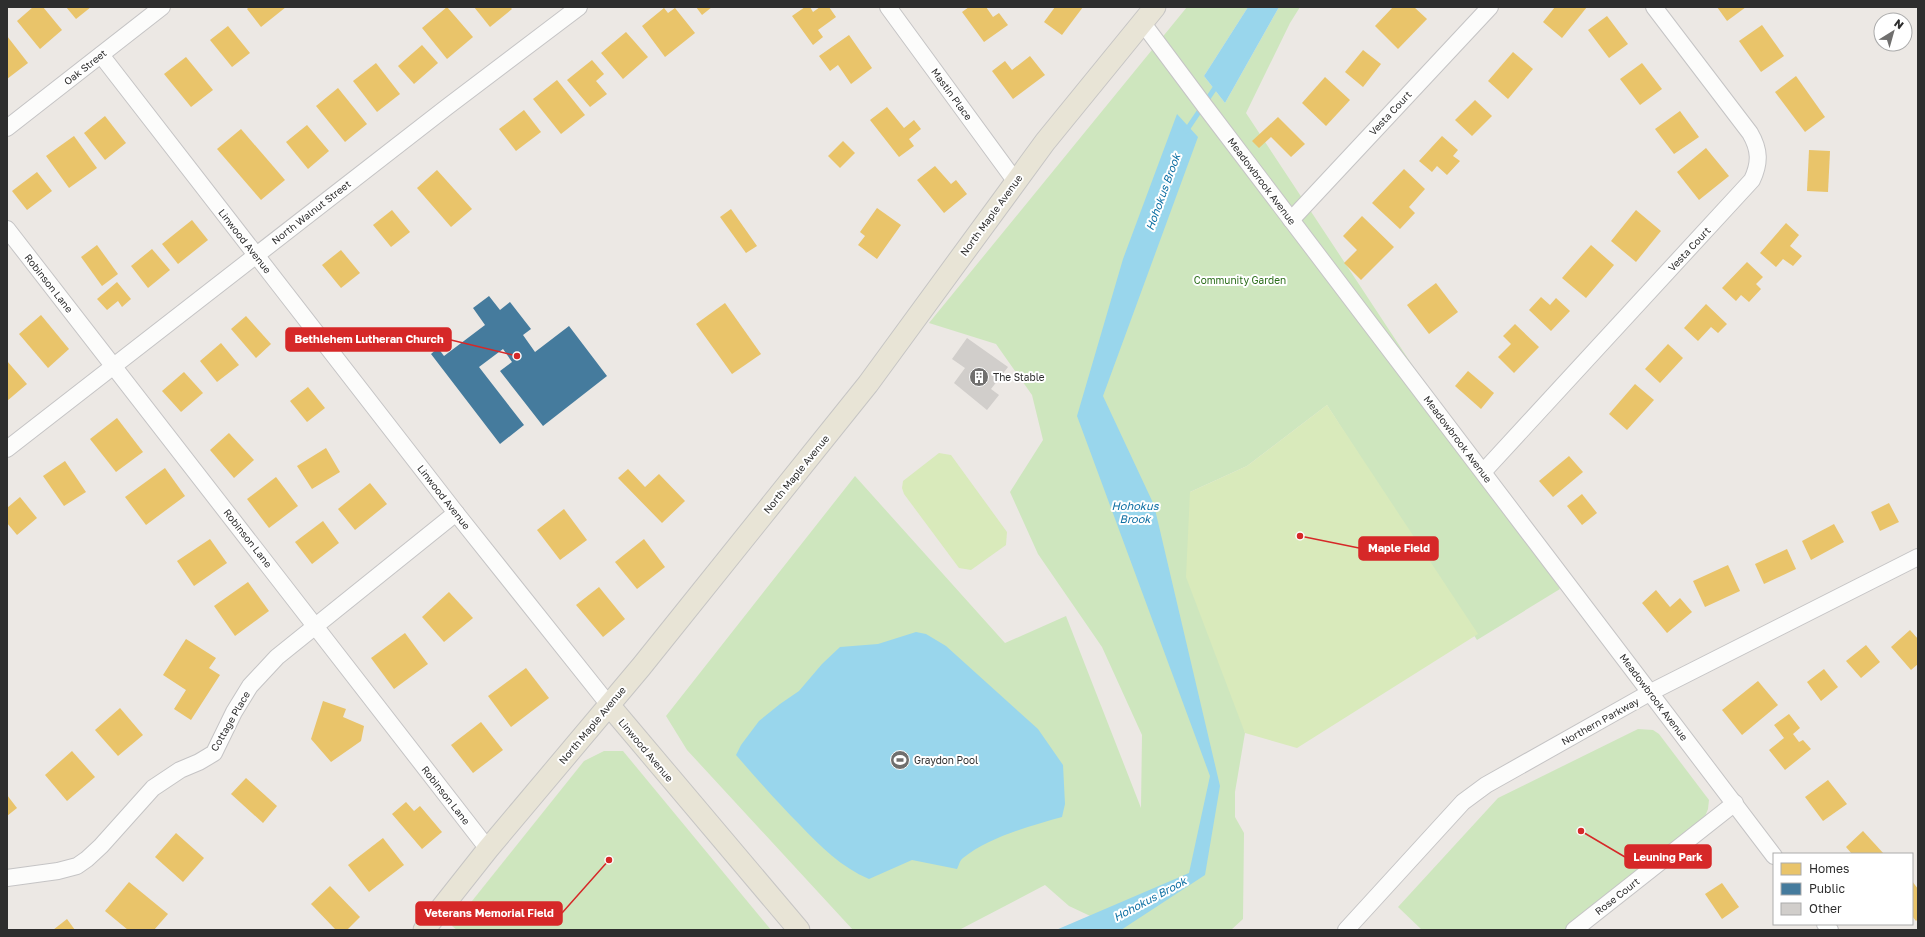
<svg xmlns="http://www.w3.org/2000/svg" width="1925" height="937" font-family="'Golos Text',sans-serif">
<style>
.green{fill:#cee6be}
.pitch{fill:#d9eabb}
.water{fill:#99d6ec}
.homes{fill:#e9c46a}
.public{fill:#457b9d}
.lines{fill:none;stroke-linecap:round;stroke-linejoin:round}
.stream{stroke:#99d6ec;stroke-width:5}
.building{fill:#d1cecb}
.minor-casing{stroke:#c5c4c5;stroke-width:18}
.major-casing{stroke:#c6c5c4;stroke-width:23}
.minor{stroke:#fcfcfb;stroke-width:16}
.major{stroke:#e8e4d6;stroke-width:21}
.labels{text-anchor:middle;stroke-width:4;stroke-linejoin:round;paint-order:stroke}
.street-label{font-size:10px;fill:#2e2e2e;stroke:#fff}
.park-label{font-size:10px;fill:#2c6e1b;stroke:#fff}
.poi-label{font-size:10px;fill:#2e2e2e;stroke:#fff;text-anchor:start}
.water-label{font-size:11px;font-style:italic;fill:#0d6fa3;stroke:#fff}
.leader{fill:none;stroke:#d62828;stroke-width:1.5}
.callout-dot{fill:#d62828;stroke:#fff;stroke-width:1.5}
.callout{fill:#d62828;stroke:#d62828;stroke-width:1.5}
.callout-label{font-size:11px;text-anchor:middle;font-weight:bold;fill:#fff}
</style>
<rect width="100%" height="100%" fill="#ece8e4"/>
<g class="green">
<polygon points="1187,7 1248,7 1204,76 1225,103 1279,7 1300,7 1290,23 1246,113 1560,589 1477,640 1327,405 1247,466 1190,492 1245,733 1235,792 1235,817 1244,833 1243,919 1231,930 1120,930 1069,906 1045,885 959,930 853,930 687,750 666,716 855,476 1005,643 1066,616 1141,808 1142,735 1102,647 1038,554 1010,492 1043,440 1032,395 996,344 929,323"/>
<polygon points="1638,729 1653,730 1659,734 1709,800 1708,809 1702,824 1583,916 1564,930 1422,930 1398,907 1498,798"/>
<polygon points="604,751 623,751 771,930 457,930 452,926 584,761"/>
</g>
<g class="pitch">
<polygon points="1327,405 1478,634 1297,748 1245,733 1186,577 1190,492 1247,466"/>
<polygon points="939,453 951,455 1007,532 1006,545 971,570 959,568 904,494 902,488 903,481"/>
</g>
<g class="water">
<polygon points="1248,7 1279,7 1225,103 1204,76"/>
<polygon points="1177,114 1198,137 1103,396 1154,505 1220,786 1205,875 1121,930 1056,930 1189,873 1210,776 1077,416 1123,259"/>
<path d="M 916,632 L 926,634 L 946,646 L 1038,729 L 1063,765 L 1065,804 L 1062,817 C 1030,826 989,837 963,858 C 960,860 959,865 957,869 L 912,860 L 869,879 C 841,867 821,847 800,825 C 778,803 757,779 736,755 L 741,745 L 759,721 L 780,704 L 799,691 L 822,664 L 840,647 L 878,644 Z"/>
</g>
<g class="homes">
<polygon points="33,7 43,7 62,30 40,49 17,21"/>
<polygon points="66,7 91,7 76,19"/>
<polygon points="249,7 286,7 261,27 247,9"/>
<polygon points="447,7 473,37 447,59 422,28"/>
<polygon points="474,7 510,7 512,9 490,27"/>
<polygon points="696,7 712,7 702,15"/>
<polygon points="805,7 810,7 813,12 820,7 829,7 836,17 818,30 823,37 813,45 792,16"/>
<polygon points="969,7 986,7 993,17 999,13 1008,25 984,42 962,12"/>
<polygon points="1055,7 1083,7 1062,35 1044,22"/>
<polygon points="1393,7 1414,7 1427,19 1398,49 1375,26"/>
<polygon points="1555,7 1587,7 1562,38 1543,22"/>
<polygon points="1717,7 1746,7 1727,21"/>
<polygon points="664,8 668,13 675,8 695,33 665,57 642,26"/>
<polygon points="1607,16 1628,44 1609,58 1588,30"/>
<polygon points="1762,25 1784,56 1761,72 1739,41"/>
<polygon points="228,26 250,53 232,67 210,40"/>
<polygon points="626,32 648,57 623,79 601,53"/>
<polygon points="849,35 872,68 851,84 838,65 830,71 819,56"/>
<polygon points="7,36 28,63 7,79"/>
<polygon points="422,45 438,63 414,84 398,66"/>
<polygon points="1363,50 1381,64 1363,87 1345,72"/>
<polygon points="1513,52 1533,69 1508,99 1488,81"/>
<polygon points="1030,56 1045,75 1013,99 992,71 1005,61 1012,70"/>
<polygon points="186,57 213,90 191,107 164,74"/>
<polygon points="592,60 604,74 596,81 607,94 590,107 567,80"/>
<polygon points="376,63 400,94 377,112 353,81"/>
<polygon points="1642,63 1662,89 1640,105 1620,79"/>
<polygon points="1796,76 1825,117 1805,132 1775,92"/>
<polygon points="1325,77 1350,100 1326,126 1302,103"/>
<polygon points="557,80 585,115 561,134 533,99"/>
<polygon points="338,88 367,124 345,142 316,106"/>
<polygon points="1475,100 1492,116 1472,136 1455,120"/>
<polygon points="887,107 904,128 914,120 921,129 909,139 914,146 899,157 870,120"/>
<polygon points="524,110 541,132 516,151 499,129"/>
<polygon points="1680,111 1699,137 1674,154 1655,129"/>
<polygon points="105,116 126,143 105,160 84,133"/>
<polygon points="1278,117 1305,144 1291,157 1271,137 1259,148 1252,141"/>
<polygon points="307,125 329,151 308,169 286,142"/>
<polygon points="241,129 285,180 261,200 217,149"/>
<polygon points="74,136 97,168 69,188 46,156"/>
<polygon points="1442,136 1458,150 1453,156 1460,161 1447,175 1437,166 1432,172 1419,161"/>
<polygon points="843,141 855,153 840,168 828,156"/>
<polygon points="1706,148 1729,176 1699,200 1677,172"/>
<polygon points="1809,150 1830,151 1828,192 1807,191"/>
<polygon points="935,166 951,184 956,180 967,194 944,213 917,180"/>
<polygon points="1404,169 1425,189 1409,207 1415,213 1400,229 1372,203"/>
<polygon points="437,170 472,209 451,227 417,188"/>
<polygon points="37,172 52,191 27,210 12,191"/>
<polygon points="877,208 901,225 877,259 858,245 865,236 860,232"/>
<polygon points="731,209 757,246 746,253 720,217"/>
<polygon points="392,210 410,232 391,247 373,225"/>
<polygon points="1636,210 1661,231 1636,262 1611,241"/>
<polygon points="1362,216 1394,247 1361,280 1344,263 1357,250 1343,236"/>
<polygon points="192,220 208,240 178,264 162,244"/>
<polygon points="1786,223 1799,235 1790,246 1802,256 1793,266 1783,259 1776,267 1760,253"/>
<polygon points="97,245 118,274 102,286 81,257"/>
<polygon points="1591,245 1614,265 1586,298 1562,278"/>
<polygon points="152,249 170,270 148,288 131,266"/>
<polygon points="341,250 360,273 341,288 322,265"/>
<polygon points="1747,262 1763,277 1756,284 1761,289 1749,302 1741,295 1736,301 1722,288"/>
<polygon points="117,282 131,299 122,307 118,301 107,310 97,299"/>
<polygon points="1436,283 1458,312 1429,334 1407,305"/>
<polygon points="1541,297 1550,305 1556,298 1570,311 1551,331 1529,310"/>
<polygon points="725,303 761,354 732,374 696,324"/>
<polygon points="1706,304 1727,324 1718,333 1711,327 1698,341 1684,328"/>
<polygon points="41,315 69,349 48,368 19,334"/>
<polygon points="246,316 271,344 256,358 231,329"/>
<polygon points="1515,324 1539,347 1514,373 1498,357 1511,344 1503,336"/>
<polygon points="221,343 239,365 217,382 200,361"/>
<polygon points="1668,344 1683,358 1660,383 1645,369"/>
<polygon points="7,361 27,384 7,401"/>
<polygon points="1468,371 1494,393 1481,409 1455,386"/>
<polygon points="184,372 203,393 181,412 162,391"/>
<polygon points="1635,384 1654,400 1627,430 1609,414"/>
<polygon points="308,387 325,408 307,422 290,401"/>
<polygon points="117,418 143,452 116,472 90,439"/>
<polygon points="229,433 254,460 234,478 210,450"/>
<polygon points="326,448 340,472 312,489 297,466"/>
<polygon points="1569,456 1583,472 1553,497 1539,481"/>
<polygon points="65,461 86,492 64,506 43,476"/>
<polygon points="165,468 185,496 146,525 125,497"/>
<polygon points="628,469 645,487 659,474 685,501 662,523 618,478"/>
<polygon points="276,477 298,506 269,528 247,499"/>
<polygon points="370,483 387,504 355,530 338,509"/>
<polygon points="1582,494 1597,513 1582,525 1567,506"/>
<polygon points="20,497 37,518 17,535 7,523 7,508"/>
<polygon points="1889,503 1899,522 1880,531 1871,512"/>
<polygon points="564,509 587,540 560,560 537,530"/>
<polygon points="323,521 339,543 312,564 295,542"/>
<polygon points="1834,524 1844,542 1811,560 1802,541"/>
<polygon points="210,539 227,563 194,586 177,561"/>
<polygon points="644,539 665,567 637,589 615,562"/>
<polygon points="1787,549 1796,569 1764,584 1755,564"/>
<polygon points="1728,565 1740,591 1705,607 1693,581"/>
<polygon points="248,582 269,611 235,636 214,606"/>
<polygon points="599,587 625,619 603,637 576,605"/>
<polygon points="1656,590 1670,607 1680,598 1692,612 1667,633 1642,603"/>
<polygon points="449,592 473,618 444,642 422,617"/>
<polygon points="1910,630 1918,639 1918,664 1911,670 1891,647"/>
<polygon points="405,633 428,664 394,689 371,658"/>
<polygon points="186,639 216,658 209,668 220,675 191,720 174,709 186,690 163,675"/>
<polygon points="1866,645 1880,662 1861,678 1846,661"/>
<polygon points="526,668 549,698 511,727 488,696"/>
<polygon points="1824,669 1838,687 1821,701 1807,682"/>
<polygon points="1758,681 1778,705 1742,735 1722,710"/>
<polygon points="323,701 346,709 343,717 364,726 361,741 331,762 311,739"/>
<polygon points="120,708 143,735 118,756 95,730"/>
<polygon points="1789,714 1800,728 1793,734 1799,742 1803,740 1811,749 1785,770 1769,750 1784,738 1774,725"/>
<polygon points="481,722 503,750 473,773 451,745"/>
<polygon points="72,751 95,777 67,801 45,775"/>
<polygon points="246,778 277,806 263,823 231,794"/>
<polygon points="1828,780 1847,804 1823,821 1805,797"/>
<polygon points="7,795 17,808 7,816"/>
<polygon points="406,802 414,811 420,806 442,832 422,849 392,814"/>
<polygon points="1863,831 1884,854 1852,854 1846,847"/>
<polygon points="176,833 204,858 183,882 155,857"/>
<polygon points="383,838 404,865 369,892 348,865"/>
<polygon points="1912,881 1918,889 1918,919 1916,921 1912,916"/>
<polygon points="129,882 168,914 154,930 128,930 105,911"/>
<polygon points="1722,883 1739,907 1722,919 1705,894"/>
<polygon points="330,886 360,917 347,930 336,930 311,904"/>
<polygon points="67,919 75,930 53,930"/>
</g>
<polygon class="public" points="489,296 500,310 510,302 531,329 523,335 535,352 569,326 607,376 543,426 500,371 512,362 503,349 479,367 524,425 500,444 431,354 438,348 444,356 485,325 473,308"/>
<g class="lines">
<polyline class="stream" points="1186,131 1217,85"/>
</g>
<polygon class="building" points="967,338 1008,367 991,389 999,395 987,410 954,383 965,368 952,359"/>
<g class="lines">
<g class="minor-casing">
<g id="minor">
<polyline points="888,7 1016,182"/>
<polyline points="1142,22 1204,105 1774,856"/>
<polyline points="101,55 456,513 609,705"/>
<polyline points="7,128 162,7"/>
<polyline points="1291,220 1490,7"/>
<polyline points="7,229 488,849"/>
<polyline points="7,449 447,107 579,7"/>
<path d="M 1484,471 L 1752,180 C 1760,163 1760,150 1750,133 L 1654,7"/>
<polyline points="7,878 58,871 77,866 87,859 101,846 153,788 180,770 199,762 214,753 234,712 250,686 277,657 456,513"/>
<polyline points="1825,924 1830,930"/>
<polyline points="1346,930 1463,802 1486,785 1651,692 1918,557"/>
<polyline points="1574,930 1735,803"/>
</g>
</g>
<g class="major-casing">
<g id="major">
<polyline points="609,705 799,930"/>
<polyline points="424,930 488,849 641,667 868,384 1045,142 1155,7"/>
</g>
</g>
<use href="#minor" class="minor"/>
<use href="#major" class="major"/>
</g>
<defs>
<g id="building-disc" transform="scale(1)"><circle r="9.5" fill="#706f6e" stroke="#fff"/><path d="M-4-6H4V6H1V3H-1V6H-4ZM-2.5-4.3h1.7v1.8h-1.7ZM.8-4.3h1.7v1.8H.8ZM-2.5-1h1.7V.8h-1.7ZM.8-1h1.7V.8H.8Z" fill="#fff"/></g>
<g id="stadium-disc" transform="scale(1)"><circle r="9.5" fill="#706f6e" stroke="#fff"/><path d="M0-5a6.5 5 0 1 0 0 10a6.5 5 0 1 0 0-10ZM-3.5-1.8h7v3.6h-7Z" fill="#fff"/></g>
</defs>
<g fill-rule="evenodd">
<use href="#building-disc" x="979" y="377"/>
<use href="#stadium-disc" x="900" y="760"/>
</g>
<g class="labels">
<g class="street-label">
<text transform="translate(85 67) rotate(-38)" y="4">Oak Street</text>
<text transform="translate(952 94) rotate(54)" y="4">Mastin Place</text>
<text transform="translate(1390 113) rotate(-47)" y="4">Vesta Court</text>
<text transform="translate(1262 181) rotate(53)" y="4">Meadowbrook Avenue</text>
<text transform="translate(311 212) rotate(-38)" y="4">North Walnut Street</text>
<text transform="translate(991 215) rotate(-54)" y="4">North Maple Avenue</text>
<text transform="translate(245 241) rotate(52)" y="4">Linwood Avenue</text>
<text transform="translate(1689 249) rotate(-47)" y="4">Vesta Court</text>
<text transform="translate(49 283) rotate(52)" y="4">Robinson Lane</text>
<text transform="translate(1458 439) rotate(53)" y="4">Meadowbrook Avenue</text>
<text transform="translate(796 474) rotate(-51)" y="4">North Maple Avenue</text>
<text transform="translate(444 497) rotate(52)" y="4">Linwood Avenue</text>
<text transform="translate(248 538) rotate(52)" y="4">Robinson Lane</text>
<text transform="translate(1654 697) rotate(53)" y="4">Meadowbrook Avenue</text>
<text transform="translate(230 721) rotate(-60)" y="4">Cottage Place</text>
<text transform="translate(1600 721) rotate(-29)" y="4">Northern Parkway</text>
<text transform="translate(592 725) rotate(-50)" y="4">North Maple Avenue</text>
<text transform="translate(646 750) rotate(50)" y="4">Linwood Avenue</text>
<text transform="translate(446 795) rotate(52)" y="4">Robinson Lane</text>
<text transform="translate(1617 896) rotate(-38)" y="4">Rose Court</text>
</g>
<g class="park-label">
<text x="1240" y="284">Community Garden</text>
</g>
<g class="poi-label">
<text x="993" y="381">The Stable</text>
<text x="914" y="764">Graydon Pool</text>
</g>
<g class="water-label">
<text transform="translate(1163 192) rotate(-70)" y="4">Hohokus Brook</text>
<text x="1135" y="510">Hohokus<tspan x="1135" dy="13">Brook</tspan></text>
<text transform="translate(1150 899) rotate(-28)" y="4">Hohokus Brook</text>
</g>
</g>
<path class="leader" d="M517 356L451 340M1300 536L1359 548M1581 831L1625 857M609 860L562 913"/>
<g class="callout-dot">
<circle cx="517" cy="356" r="4"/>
<circle cx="1300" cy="536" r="4"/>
<circle cx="1581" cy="831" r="4"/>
<circle cx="609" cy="860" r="4"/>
</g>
<g class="callout">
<rect x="286" y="328" width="165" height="23" rx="4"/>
<rect x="1359" y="537" width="79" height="23" rx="4"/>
<rect x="1625" y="845" width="86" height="23" rx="4"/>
<rect x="416" y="902" width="146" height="23" rx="4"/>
</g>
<g class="callout-label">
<text x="369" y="343">Bethlehem Lutheran Church</text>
<text x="1399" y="552">Maple Field</text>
<text x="1668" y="861">Leuning Park</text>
<text x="489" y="917">Veterans Memorial Field</text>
</g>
<rect width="1925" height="937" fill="none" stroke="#2e2e2e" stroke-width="16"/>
<rect x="1773" y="853" width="140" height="72" fill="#ffffff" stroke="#ababab"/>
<rect x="1781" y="863" width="20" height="12" fill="#e9c46a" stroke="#ababab"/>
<text x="1809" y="873" font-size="12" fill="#2e2e2e">Homes</text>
<rect x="1781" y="883" width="20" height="12" fill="#457b9d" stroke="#ababab"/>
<text x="1809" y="893" font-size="12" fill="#2e2e2e">Public</text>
<rect x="1781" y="903" width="20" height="12" fill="#d1cecb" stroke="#ababab"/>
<text x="1809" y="913" font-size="12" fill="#2e2e2e">Other</text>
<g transform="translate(1893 32) rotate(37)"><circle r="19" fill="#ffffff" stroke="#ababab"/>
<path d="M0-3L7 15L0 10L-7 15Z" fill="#706f6e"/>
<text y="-6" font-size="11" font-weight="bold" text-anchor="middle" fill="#2e2e2e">N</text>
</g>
</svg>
